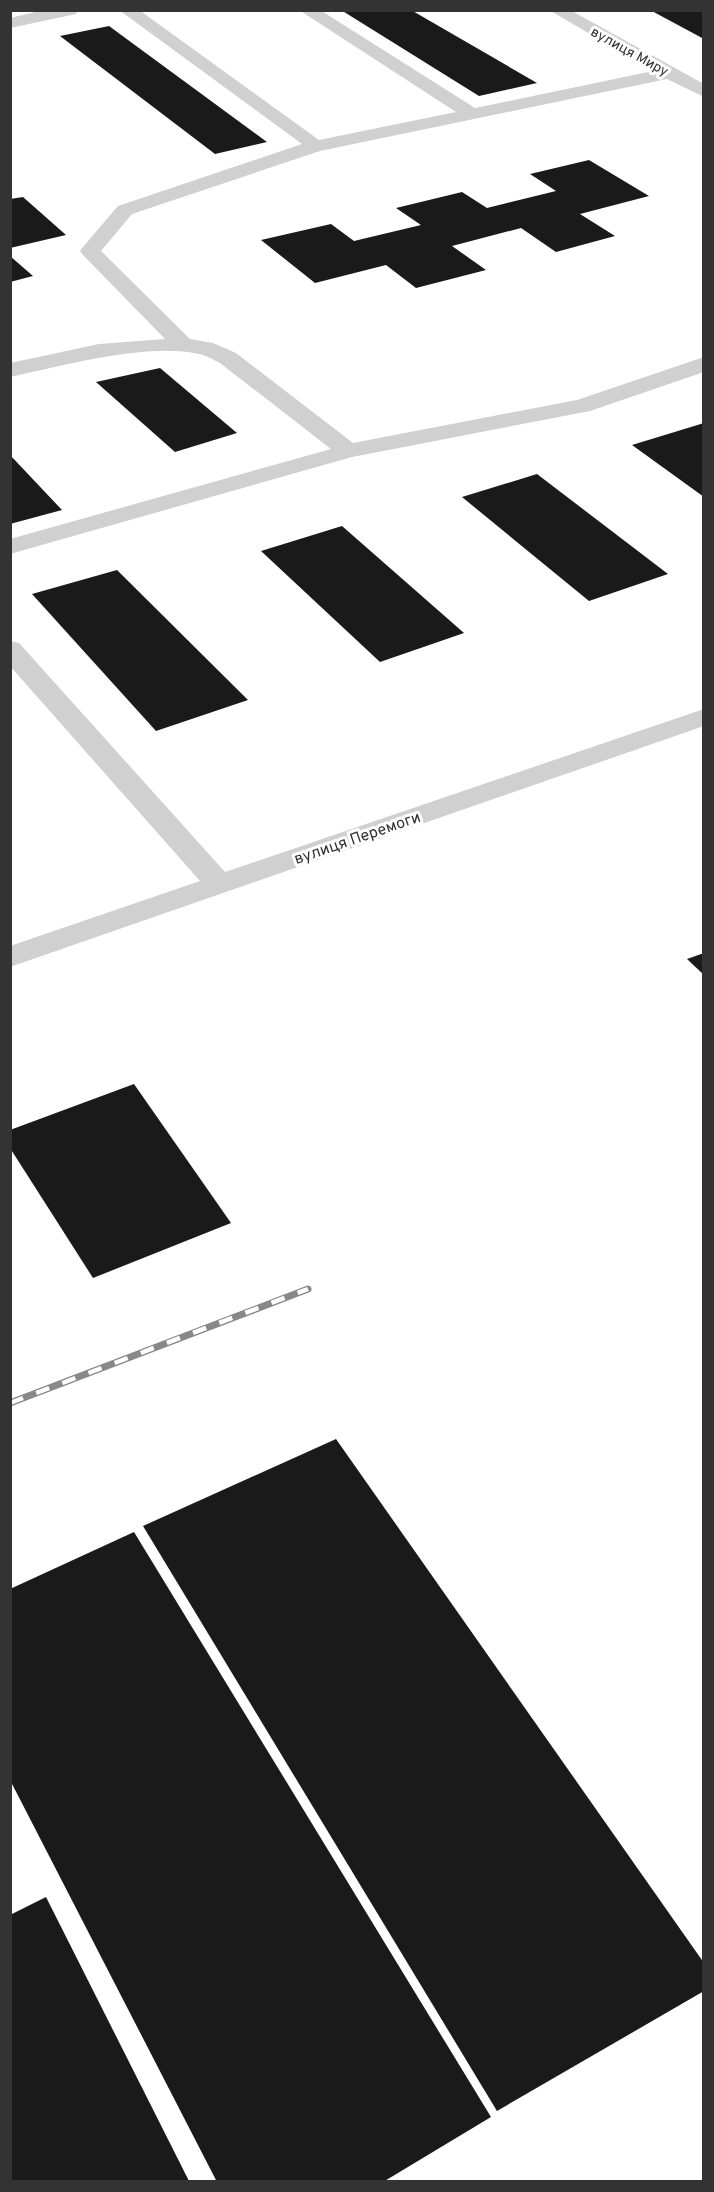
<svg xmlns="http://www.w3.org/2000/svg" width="714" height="2192" font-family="Overpass,sans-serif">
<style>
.building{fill:#1a1a1a}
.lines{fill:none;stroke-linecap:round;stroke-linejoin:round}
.minor{fill:#d0d0d0;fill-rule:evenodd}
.rail-casing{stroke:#888;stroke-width:7}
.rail{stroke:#fff;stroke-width:4.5;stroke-dasharray:14;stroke-linecap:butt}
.labels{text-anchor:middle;stroke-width:6;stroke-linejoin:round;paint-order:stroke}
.far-street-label{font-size:14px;fill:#333;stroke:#fff}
.street-label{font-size:16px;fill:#333;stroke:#fff}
</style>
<rect width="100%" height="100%" fill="#fff"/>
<g class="building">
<polygon points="341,10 411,10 537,83 479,96"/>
<polygon points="650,10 704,10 704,39"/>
<polygon points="109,26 267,142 215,154 60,36"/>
<polygon points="589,160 649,196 580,214 615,236 556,252 521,228 452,246 486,270 416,288 386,265 315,283 261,240 331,224 354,241 421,225 396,208 462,192 487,208 556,191 530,174"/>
<polygon points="23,197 66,235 10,248 10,199"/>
<polygon points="10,256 33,276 10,282"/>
<polygon points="160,368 237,433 175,452 96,382"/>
<polygon points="704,423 704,497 632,445"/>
<polygon points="10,455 62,510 10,524"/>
<polygon points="537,474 668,574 589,601 462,497"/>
<polygon points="342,526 464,633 380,662 261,551"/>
<polygon points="117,570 248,700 156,731 32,594"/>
<polygon points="704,953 704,975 687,959"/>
<polygon points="134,1084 231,1223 93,1278 10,1148 10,1130"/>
<polygon points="336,1439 704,1963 704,1991 497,2111 143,1526"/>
<polygon points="134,1532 491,2117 383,2182 217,2182 10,1780 10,1589"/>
<polygon points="46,1897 189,2181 187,2182 10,2182 10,1915"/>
</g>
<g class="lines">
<g class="minor">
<polygon points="44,10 78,10 76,14 10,28 10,18"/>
<path d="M 119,10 L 139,10 L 319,140 L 456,112 L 299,10 L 320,10 L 475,108 L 653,71 L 549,10 L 570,10 L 704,84 L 704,97 L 667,79 L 320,151 L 132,214 L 101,251 L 190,339 L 213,343 L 236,353 L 353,443 L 577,400 L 704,357 L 704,372 L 590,411 L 352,457 L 10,554 L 10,539 L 331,449 L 220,363 C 213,360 206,355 199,354 C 149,342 61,366 10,377 L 10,363 L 99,344 L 165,339 L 83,255 L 80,251 L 83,247 L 118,206 L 302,144 Z"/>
<polygon points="10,641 19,643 225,872 704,709 704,726 10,967 10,946 200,881 10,666"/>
</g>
<g class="rail-casing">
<polyline id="rail" points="10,1403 308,1289"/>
</g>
<use href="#rail" class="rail"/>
</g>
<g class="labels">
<g class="far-street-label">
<text transform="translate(630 51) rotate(29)" y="5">вулиця Миру</text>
</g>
<g class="street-label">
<text transform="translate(357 837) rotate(-19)" y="6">вулиця Перемоги</text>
</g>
</g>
<rect width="714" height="2192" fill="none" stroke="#333333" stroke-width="24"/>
</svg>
